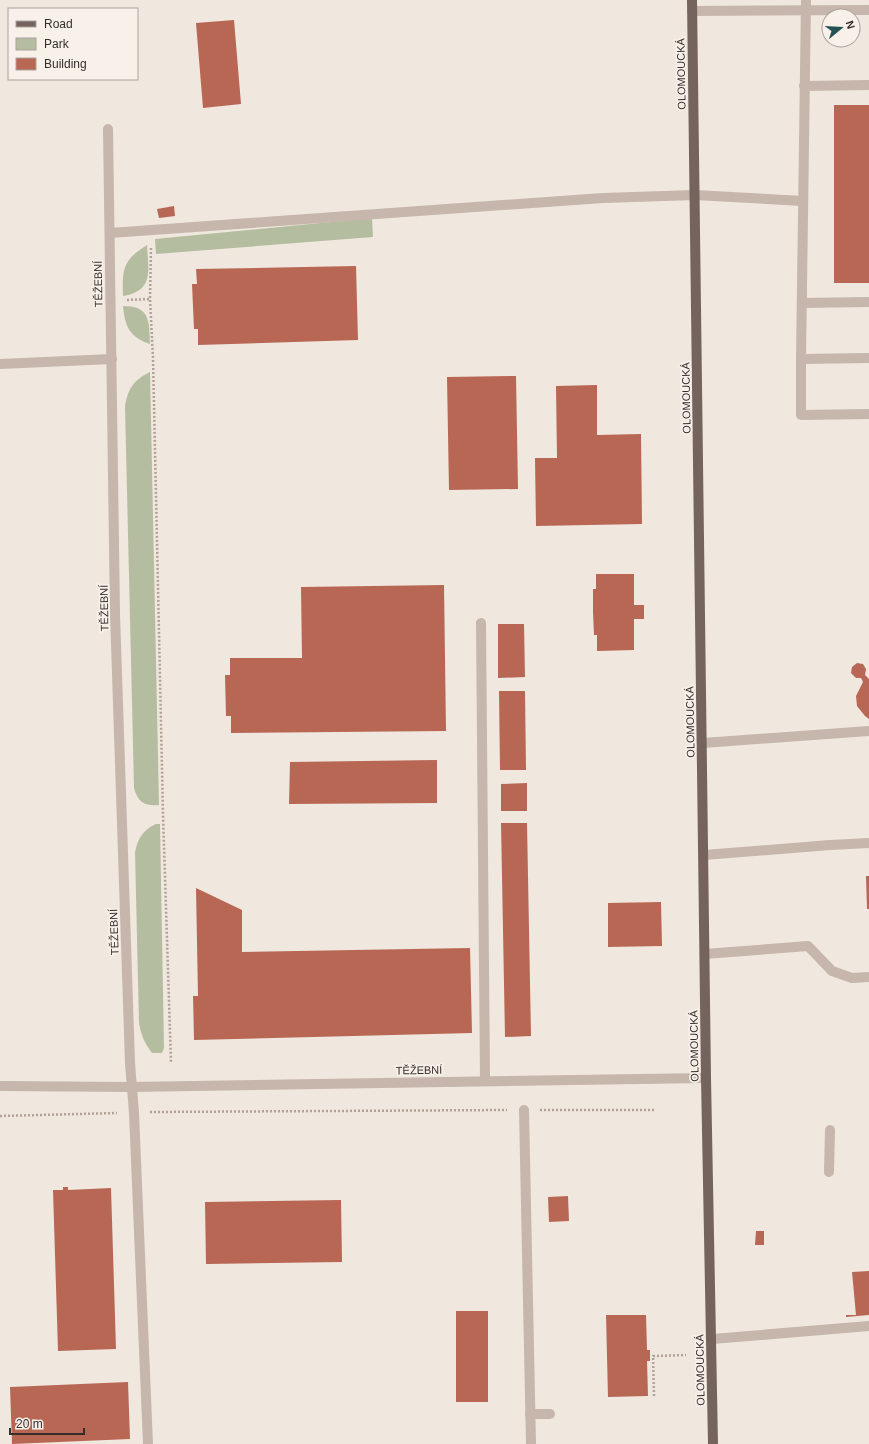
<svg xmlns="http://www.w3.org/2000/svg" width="869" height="1444" font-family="Helvetica,sans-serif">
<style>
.green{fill:#b5bda0}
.building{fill:#b86754}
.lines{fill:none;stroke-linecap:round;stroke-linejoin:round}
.path{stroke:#b2a196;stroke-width:2.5;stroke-dasharray:2 2;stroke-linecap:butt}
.minor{stroke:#c6b6ac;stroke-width:10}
.major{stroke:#75645d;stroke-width:10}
.labels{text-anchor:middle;stroke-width:3.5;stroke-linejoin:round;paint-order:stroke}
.street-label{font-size:11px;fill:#352d2a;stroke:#f8f1ea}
</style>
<rect width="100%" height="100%" fill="#f0e7de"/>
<g class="green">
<polygon points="372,218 373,237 156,254 155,239"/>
<path d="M 147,245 C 148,269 155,291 123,296 C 122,269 123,260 147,245 Z"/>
<path d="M 123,306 C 151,306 149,322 150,344 C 129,337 125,326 123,306 Z"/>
<path d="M 150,372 L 159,805 C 145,806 138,803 134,788 L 125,406 C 128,388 134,380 150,372 Z"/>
<path d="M 156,824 L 160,824 L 164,1048 L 162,1053 L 152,1053 C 145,1044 141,1035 139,1023 L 135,852 C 138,838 143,830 156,824 Z"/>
</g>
<g class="building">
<polygon points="234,20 241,104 203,108 196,23"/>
<rect x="834" y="105" width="35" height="178"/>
<polygon points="174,206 175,216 159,218 157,209"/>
<polygon points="356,266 358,340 198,345 198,329 194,329 192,284 197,284 196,269"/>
<polygon points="516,376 518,489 449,490 447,377"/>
<polygon points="597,385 597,435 641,434 642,524 536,526 535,458 557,458 556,386"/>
<polygon points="596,574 634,574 634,605 644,605 644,619 634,619 634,650 597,651 597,635 594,635 593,612 593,589 596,589"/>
<polygon points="444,585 446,731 231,733 231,716 226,716 225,675 230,675 230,658 302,658 301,587"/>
<polygon points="498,624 524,624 525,677 498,678"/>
<polygon points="857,663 863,664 866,669 865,675 869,679 869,719 865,716 857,706 856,696 863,682 861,678 856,678 851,673 852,667"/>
<polygon points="499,691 525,691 526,770 500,770"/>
<polygon points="437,760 437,803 289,804 290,762"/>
<polygon points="527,783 527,811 501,811 501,784"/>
<polygon points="501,823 527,823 531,1036 505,1037"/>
<polygon points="866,876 869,876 869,909 867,909"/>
<polygon points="196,888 242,910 242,952 470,948 472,1033 194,1040 193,996 198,996"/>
<polygon points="661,902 662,946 608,947 608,903"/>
<polygon points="63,1187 68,1187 68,1190 111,1188 116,1349 58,1351 53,1190 63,1190"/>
<polygon points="568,1196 569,1221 549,1222 548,1197"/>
<polygon points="341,1200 342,1262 206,1264 205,1202"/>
<polygon points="756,1231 764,1231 764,1245 755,1245"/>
<polygon points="869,1271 869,1315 846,1317 846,1315 856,1315 852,1272"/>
<rect x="456" y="1311" width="32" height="91"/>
<polygon points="606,1315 646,1315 647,1350 650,1350 650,1361 647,1361 648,1396 608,1397"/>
<polygon points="128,1382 130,1439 12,1444 10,1387"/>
</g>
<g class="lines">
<g class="path">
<polyline points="151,248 150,299 153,358 163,815 171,1063"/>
<polyline points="127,300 150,299"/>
<polyline points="540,1110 656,1110"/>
<polyline points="150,1112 507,1110"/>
<polyline points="0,1116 117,1113"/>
<polyline points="654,1396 653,1356 686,1355"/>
</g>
<g class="minor">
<polyline points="806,0 801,359 801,415 869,414"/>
<polyline points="692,11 869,10"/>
<polyline points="804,86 869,85"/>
<polyline points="108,129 115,614 130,1063 134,1113 148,1444"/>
<polyline points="110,233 603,198 695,195 803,201"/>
<polyline points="802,303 869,302"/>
<polyline points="801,359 869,358"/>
<polyline points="0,364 112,359"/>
<polyline points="481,623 485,1081"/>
<polyline points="703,743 869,731"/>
<polyline points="704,855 830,845 869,843"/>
<polyline points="705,954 808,946 832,971 852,978 869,977"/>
<polyline points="0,1086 131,1087 706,1078"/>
<polyline points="524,1110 531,1444"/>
<polyline points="829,1172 830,1130"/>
<polyline points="712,1339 869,1326"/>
<polyline points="530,1414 550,1414"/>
</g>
<polyline class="major" points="692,0 706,1078 713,1444"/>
</g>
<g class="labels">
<g class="street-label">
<text transform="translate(681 74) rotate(-91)" y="4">OLOMOUCKÁ</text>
<text transform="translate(98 284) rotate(-91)" y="4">TĚŽEBNÍ</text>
<text transform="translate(686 398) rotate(-91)" y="4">OLOMOUCKÁ</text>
<text transform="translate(104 608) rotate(-91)" y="4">TĚŽEBNÍ</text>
<text transform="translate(690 722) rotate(-91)" y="4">OLOMOUCKÁ</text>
<text transform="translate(114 932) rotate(-92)" y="4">TĚŽEBNÍ</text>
<text transform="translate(694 1046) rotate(-91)" y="4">OLOMOUCKÁ</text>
<text transform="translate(419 1070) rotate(-1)" y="4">TĚŽEBNÍ</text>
<text transform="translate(700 1370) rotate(-91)" y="4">OLOMOUCKÁ</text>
</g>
</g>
<rect x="8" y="8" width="130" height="72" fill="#f8f1ea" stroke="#aaa39d"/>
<rect x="16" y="21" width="20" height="6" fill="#75645d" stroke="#aaa39d"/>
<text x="44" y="28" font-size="12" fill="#352d2a">Road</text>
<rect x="16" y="38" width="20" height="12" fill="#b5bda0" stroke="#aaa39d"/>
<text x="44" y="48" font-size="12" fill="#352d2a">Park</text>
<rect x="16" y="58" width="20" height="12" fill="#b86754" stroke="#aaa39d"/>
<text x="44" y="68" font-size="12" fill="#352d2a">Building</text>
<g transform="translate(841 28) rotate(72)"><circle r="19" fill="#f8f1ea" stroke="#aaa39d"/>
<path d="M0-3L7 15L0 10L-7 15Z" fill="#245152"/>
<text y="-6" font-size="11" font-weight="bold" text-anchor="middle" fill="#352d2a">N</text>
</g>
<path d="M10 1428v6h74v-6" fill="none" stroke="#352d2a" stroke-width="2"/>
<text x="16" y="1428" font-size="12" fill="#352d2a" stroke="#f8f1ea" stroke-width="3" paint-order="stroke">20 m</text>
</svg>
